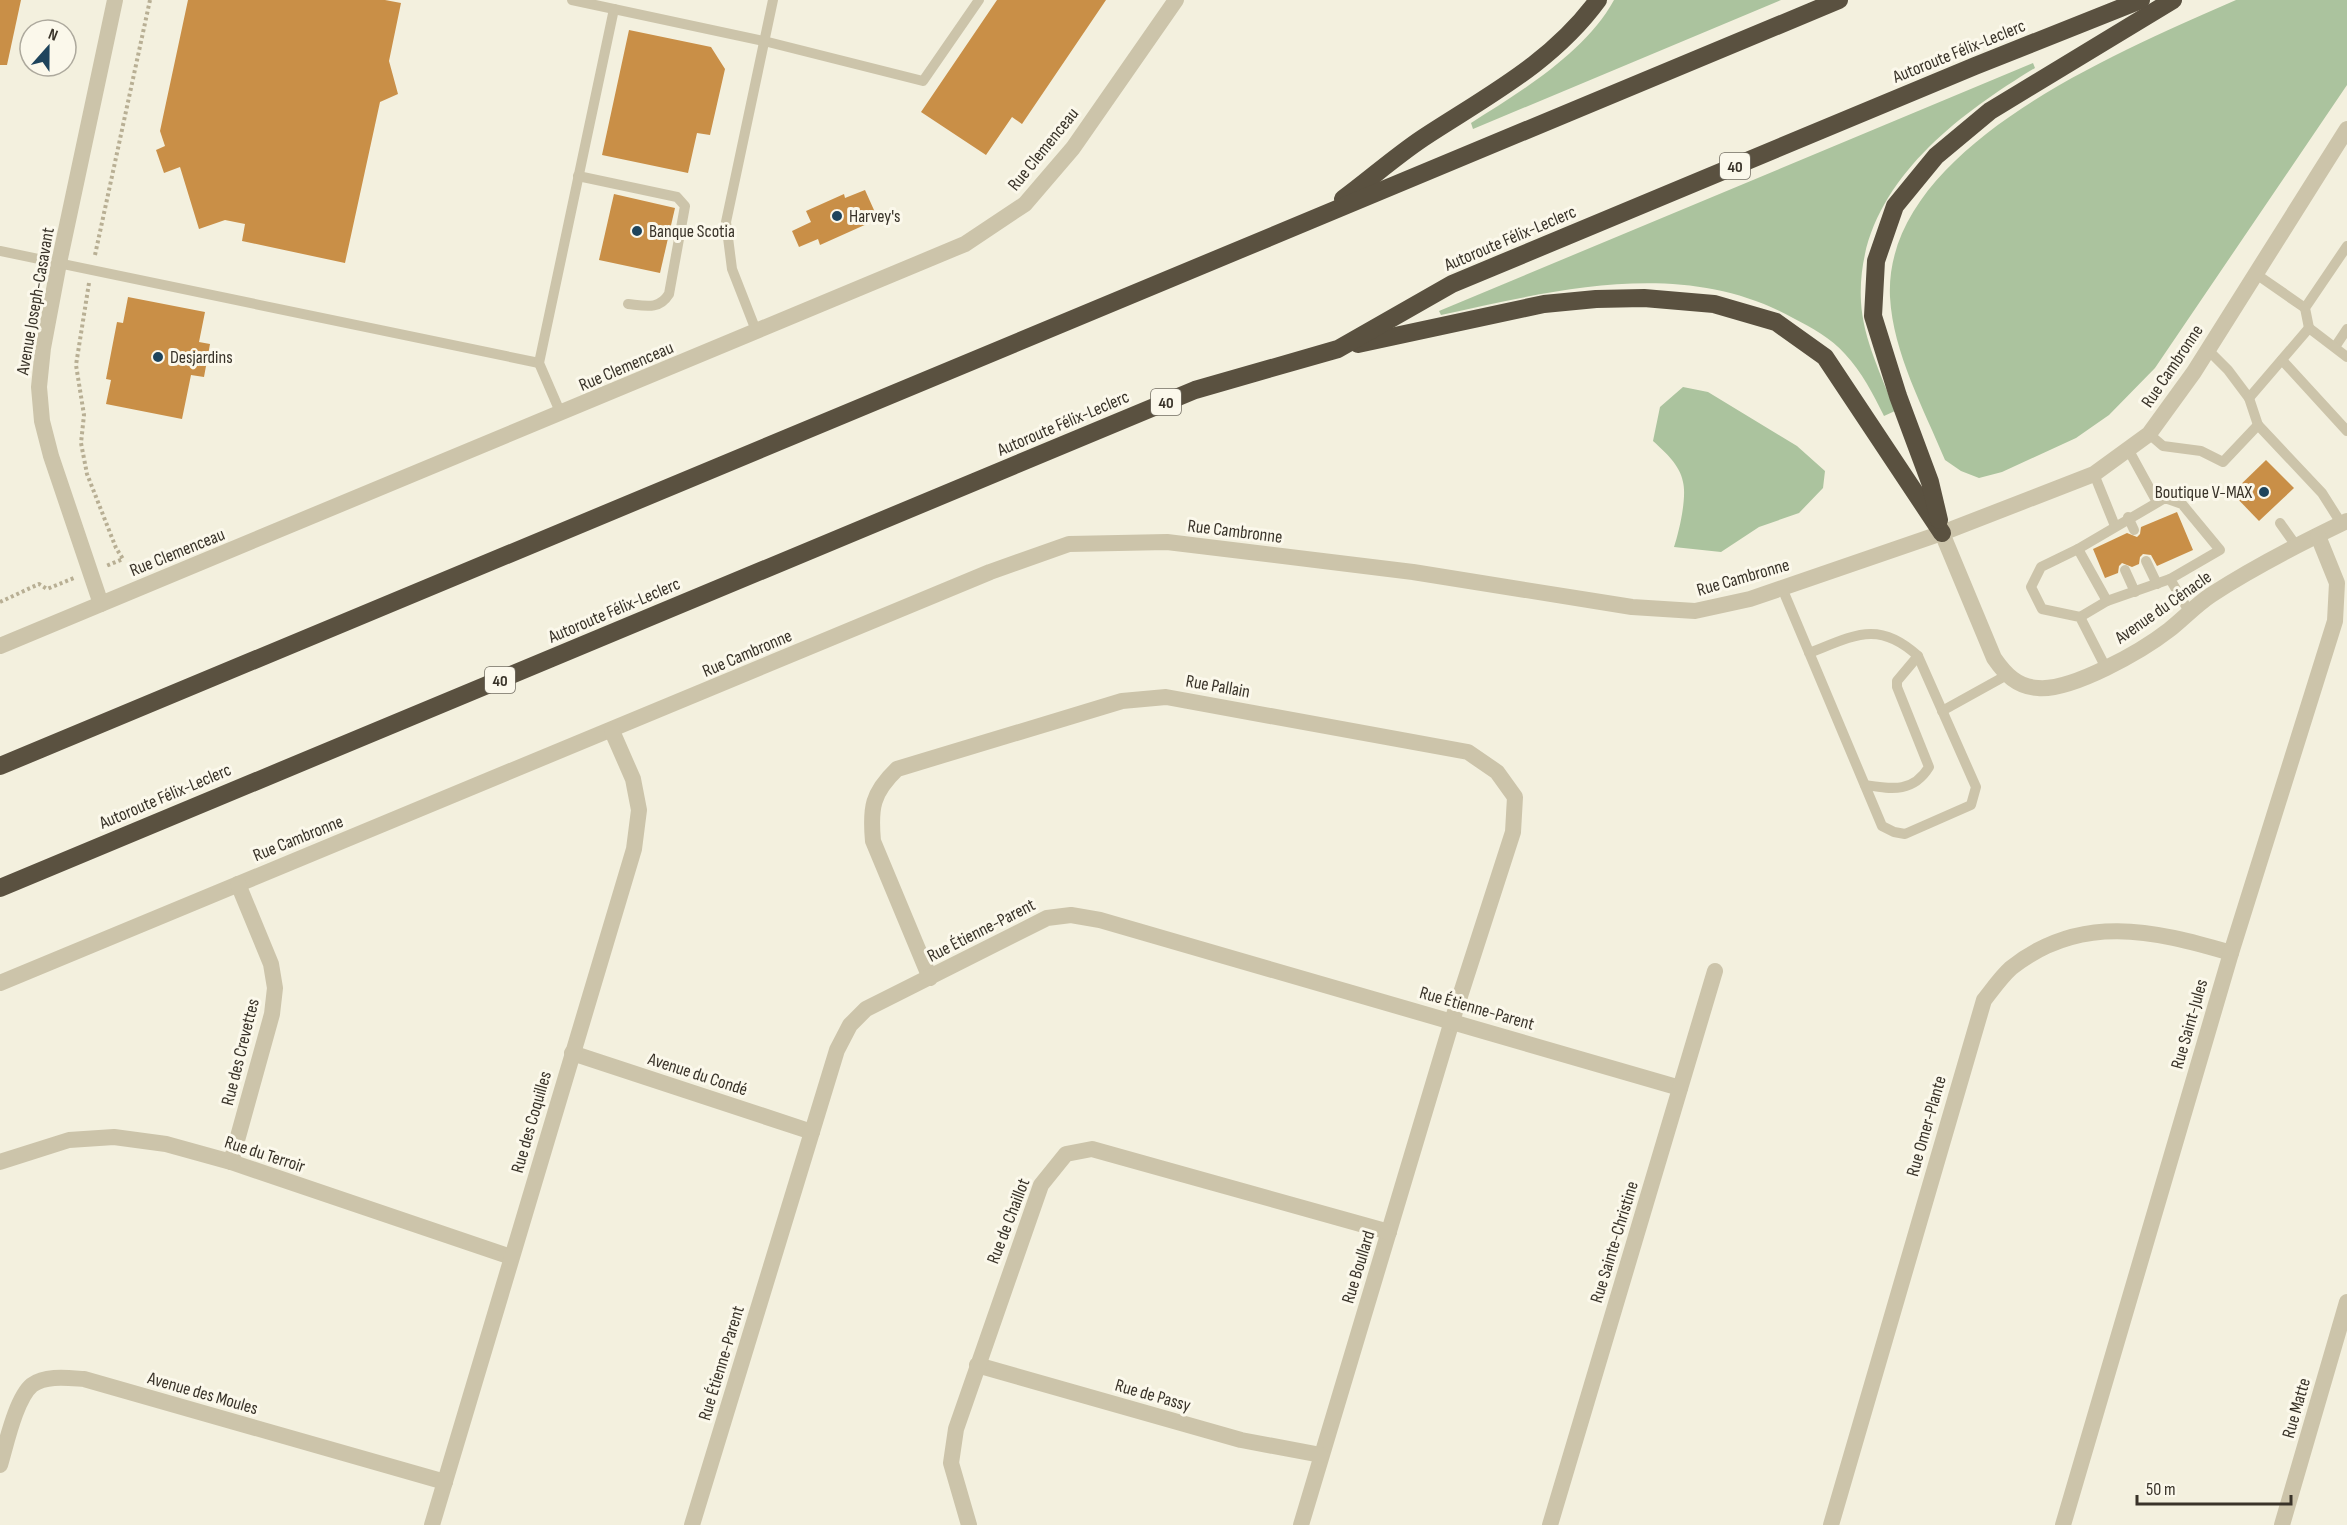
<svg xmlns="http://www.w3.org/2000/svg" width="2347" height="1525" font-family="'Sofia Sans Condensed',sans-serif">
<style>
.green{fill:#abc39e}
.building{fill:#c98f47}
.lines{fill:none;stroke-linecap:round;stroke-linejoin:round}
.path{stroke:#b8af94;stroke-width:4;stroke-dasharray:3 3;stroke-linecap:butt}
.service{stroke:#ccc4aa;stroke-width:10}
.minor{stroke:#ccc4aa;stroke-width:16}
.tertiary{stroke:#ccc4aa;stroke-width:16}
.motorway{stroke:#5a5140;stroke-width:18}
.poi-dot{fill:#1e445c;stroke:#fbf8eb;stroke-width:2}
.labels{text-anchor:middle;stroke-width:6;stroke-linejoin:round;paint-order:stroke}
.shield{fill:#fbf8eb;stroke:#736e63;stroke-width:1.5}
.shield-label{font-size:16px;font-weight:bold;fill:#393329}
.street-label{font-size:18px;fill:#393329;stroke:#fbf8eb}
.poi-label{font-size:18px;fill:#393329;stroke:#fbf8eb;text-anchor:start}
</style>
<rect width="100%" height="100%" fill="#f3f0de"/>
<g class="green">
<path d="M 1614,0 L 1781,0 L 1473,129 L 1471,123 C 1520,92 1585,53 1614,0 Z"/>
<path d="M 2236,0 L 2347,0 L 2347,85 L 2155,368 L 2109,415 L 2076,438 L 2002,472 L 1979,478 L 1961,471 L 1945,460 C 1924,409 1893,353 1890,297 C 1883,147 2123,50 2236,0 Z"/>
<path d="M 2033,63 L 2035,68 C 1951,119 1855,192 1861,302 C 1863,339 1882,376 1895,411 L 1884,416 C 1873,394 1862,372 1845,354 C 1831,338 1812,328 1793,318 C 1683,257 1556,290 1441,315 L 1439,311 Z"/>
<path d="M 1683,387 L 1708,392 L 1797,446 L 1825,471 L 1823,488 L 1799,513 L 1759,527 L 1721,552 L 1674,547 C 1679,532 1687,498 1683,482 C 1680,465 1665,452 1653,441 L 1660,407 Z"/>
</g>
<g class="building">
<polygon points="0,0 21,0 7,65 0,65"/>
<polygon points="188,0 385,0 401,3 389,61 398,94 380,102 345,263 242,241 245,224 225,220 199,229 180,167 164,173 156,150 165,146 160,131"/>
<polygon points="997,0 1106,0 1022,124 1012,117 986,155 921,112"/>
<polygon points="629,30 711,47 725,69 710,135 697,133 688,173 602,155"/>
<polygon points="865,190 878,219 820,245 818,239 799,247 792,231 811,222 806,211 844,194 845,198"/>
<polygon points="614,194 675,208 660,273 599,260"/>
<polygon points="128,297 205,312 199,342 210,344 204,377 191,375 182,419 106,404 111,380 106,379 117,322 123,323"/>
<polygon points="2266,460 2294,488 2259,521 2232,493"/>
<polygon points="2177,512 2193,550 2157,566 2151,555 2143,554 2140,557 2139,564 2132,567 2122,563 2119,566 2118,573 2105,578 2093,549 2127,533 2137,537 2140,534 2141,527"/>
</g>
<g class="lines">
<g class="path">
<polyline points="95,255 150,0"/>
<polyline points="89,283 76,365 84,415 81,443 87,474 116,548 123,559 106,566"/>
<polyline points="0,602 39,584 47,589 74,578"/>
</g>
<g class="service">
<polyline points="572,0 764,41 923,81 979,0"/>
<path d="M 578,176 L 677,197 L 685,206 L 669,294 C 659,310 646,306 628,304"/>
<polyline points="0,251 539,363"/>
<polyline points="2256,274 2305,308"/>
<polyline points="2309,328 2305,308 2347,246"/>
<polyline points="757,333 732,269 726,222 773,0"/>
<polyline points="2335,347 2347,329"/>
<polyline points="2208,350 2228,370 2249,398 2309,328 2347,357"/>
<polyline points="2282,360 2347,431"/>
<polyline points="2249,398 2258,425 2322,493 2341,523"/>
<polyline points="561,414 539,363 614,9"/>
<polyline points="2149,434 2163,446 2201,451 2223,462 2258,425"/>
<polyline points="2128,449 2157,502"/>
<polyline points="2094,474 2115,526"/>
<polyline points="2128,517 2134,530"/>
<polyline points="2280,523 2297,547"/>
<polyline points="2078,549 2107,601"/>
<polyline points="2146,561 2157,584"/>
<polyline points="2125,570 2135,592"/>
<path d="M 1782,588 L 1882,826 L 1894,832 L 1905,834 L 1971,805 L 1976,787 L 1918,656 C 1878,619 1853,636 1809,653"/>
<polyline points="2080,617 2107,601 2170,579"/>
<polyline points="2106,668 2080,617 2042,609 2031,587 2041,567 2078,549 2165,498 2182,504 2220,550 2170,579 2190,613"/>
<polyline points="1942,711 2007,675"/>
<path d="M 1865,785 C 1892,789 1913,793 1929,767 L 1897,687 L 1897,681 L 1918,656"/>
</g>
<g class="minor">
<polyline points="101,604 51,456 42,421 39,387 43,348 59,263 115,0"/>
<path d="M 930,978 L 873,841 C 870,808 872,793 897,769 L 1122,701 L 1166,697 L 1468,752 L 1497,772 L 1515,797 L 1513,832 L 1452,1021 L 1301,1525"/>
<path d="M 0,983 L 990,572 L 1069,544 L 1167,542 L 1413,572 L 1632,607 L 1695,611 L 1750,599 L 1942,533 L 1994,658 C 2005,674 2017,687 2038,688 C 2072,691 2142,651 2169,630 C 2183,619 2196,605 2211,595 C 2254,567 2301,543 2347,521"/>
<polyline points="572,1053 812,1132"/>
<polyline points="0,1162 69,1140 114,1137 166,1144 231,1162 511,1257"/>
<polyline points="231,1162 272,1014 275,988 271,964 238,884"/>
<polyline points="977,1365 1241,1440 1321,1455"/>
<path d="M 0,1465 C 6,1445 16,1398 32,1385 C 46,1375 68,1378 84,1379 L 445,1482"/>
<polyline points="432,1525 634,849 639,810 633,779 612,731"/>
<polyline points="692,1525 837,1050 850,1025 866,1009 1047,918 1071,915 1100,920 1680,1088"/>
<polyline points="969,1525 951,1463 956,1429 1041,1185 1066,1154 1092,1149 1389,1232"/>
<polyline points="1550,1525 1715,971"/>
<path d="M 1831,1525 L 1984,1000 C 1992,990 2001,977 2011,968 C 2080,913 2153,930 2231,953"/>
<polyline points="2063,1525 2231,953 2335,621 2337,583 2318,536"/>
<polyline points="2282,1525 2347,1302"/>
</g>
<g class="tertiary">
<polyline points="1942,533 2094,474 2149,434 2194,372 2347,129"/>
<polyline points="0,646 965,244 1025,204 1073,148 1176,0"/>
</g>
<g class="motorway">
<path d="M 1343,199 C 1370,179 1396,156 1423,138 C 1487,96 1552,63 1598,0"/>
<polyline points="1358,344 1544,304 1596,299 1644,298 1714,304 1776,322 1825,357 1942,533"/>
<polyline points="1939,520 1930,482 1898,396 1873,316 1876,261 1895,206 1936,156 1990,111 2173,0"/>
<polyline points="0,766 1839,0"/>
<polyline points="0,888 1195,390 1338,349 1452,284 1975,66 2141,0"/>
</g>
</g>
<g class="poi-dot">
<circle cx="837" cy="216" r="6"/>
<circle cx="637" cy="231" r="6"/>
<circle cx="158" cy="357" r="6"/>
<circle cx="2264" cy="492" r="6"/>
</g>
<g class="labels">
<g class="shield">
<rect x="1720" y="153" width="30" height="26" rx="4.5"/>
<rect x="1151" y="389" width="30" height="26" rx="4.5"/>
<rect x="485" y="667" width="30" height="26" rx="4.5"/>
</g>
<g class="shield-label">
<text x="1735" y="172">40</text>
<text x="1166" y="408">40</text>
<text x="500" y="686">40</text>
</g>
<g class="street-label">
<text transform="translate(1959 51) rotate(-22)" y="6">Autoroute Félix-Leclerc</text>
<text transform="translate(1043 149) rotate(-51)" y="6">Rue Clemenceau</text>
<text transform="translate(1510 238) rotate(-23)" y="6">Autoroute Félix-Leclerc</text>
<text transform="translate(35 301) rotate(-80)" y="6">Avenue Joseph-Casavant</text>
<text transform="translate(626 366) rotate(-23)" y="6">Rue Clemenceau</text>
<text transform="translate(2172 366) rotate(-56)" y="6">Rue Cambronne</text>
<text transform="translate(1063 423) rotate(-23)" y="6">Autoroute Félix-Leclerc</text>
<text transform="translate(1235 531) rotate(7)" y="6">Rue Cambronne</text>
<text transform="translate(177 552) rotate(-22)" y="6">Rue Clemenceau</text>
<text transform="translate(1743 577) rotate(-16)" y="6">Rue Cambronne</text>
<text transform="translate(2163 607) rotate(-35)" y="6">Avenue du Cénacle</text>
<text transform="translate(614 610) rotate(-23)" y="6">Autoroute Félix-Leclerc</text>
<text transform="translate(747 653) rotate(-23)" y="6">Rue Cambronne</text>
<text transform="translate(1218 686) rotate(10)" y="6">Rue Pallain</text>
<text transform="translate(165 796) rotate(-23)" y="6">Autoroute Félix-Leclerc</text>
<text transform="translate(298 838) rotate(-22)" y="6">Rue Cambronne</text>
<text transform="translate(981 930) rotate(-27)" y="6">Rue Étienne-Parent</text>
<text transform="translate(1477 1008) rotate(16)" y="6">Rue Étienne-Parent</text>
<text transform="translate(2189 1024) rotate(-74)" y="6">Rue Saint-Jules</text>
<text transform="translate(240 1052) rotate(-76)" y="6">Rue des Crevettes</text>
<text transform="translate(698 1074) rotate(18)" y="6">Avenue du Condé</text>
<text transform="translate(531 1122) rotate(-74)" y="6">Rue des Coquilles</text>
<text transform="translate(1926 1126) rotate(-74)" y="6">Rue Omer-Plante</text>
<text transform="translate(265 1154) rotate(18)" y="6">Rue du Terroir</text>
<text transform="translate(1008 1221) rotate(-69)" y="6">Rue de Chaillot</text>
<text transform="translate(1614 1242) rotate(-73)" y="6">Rue Sainte-Christine</text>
<text transform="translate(1358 1267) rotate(-73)" y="6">Rue Boullard</text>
<text transform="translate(721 1363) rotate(-73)" y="6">Rue Étienne-Parent</text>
<text transform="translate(203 1393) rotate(16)" y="6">Avenue des Moules</text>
<text transform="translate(1153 1395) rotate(16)" y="6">Rue de Passy</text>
<text transform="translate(2296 1408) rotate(-74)" y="6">Rue Matte</text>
</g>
<g class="poi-label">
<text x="849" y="222">Harvey's</text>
<text x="649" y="237">Banque Scotia</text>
<text x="170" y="363">Desjardins</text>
<text x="2252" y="498" text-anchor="end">Boutique V-MAX</text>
</g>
</g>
<g transform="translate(48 48) rotate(21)"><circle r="28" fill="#fbf8eb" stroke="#ada99d" stroke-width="1.5"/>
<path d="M0-4.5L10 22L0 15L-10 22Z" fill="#1e445c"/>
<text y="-9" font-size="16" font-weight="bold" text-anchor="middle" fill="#393329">N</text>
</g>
<path d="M2137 1495v9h154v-9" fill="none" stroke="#393329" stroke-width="3"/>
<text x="2146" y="1495" font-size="18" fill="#393329" stroke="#fbf8eb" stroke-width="4.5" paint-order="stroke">50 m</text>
</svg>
